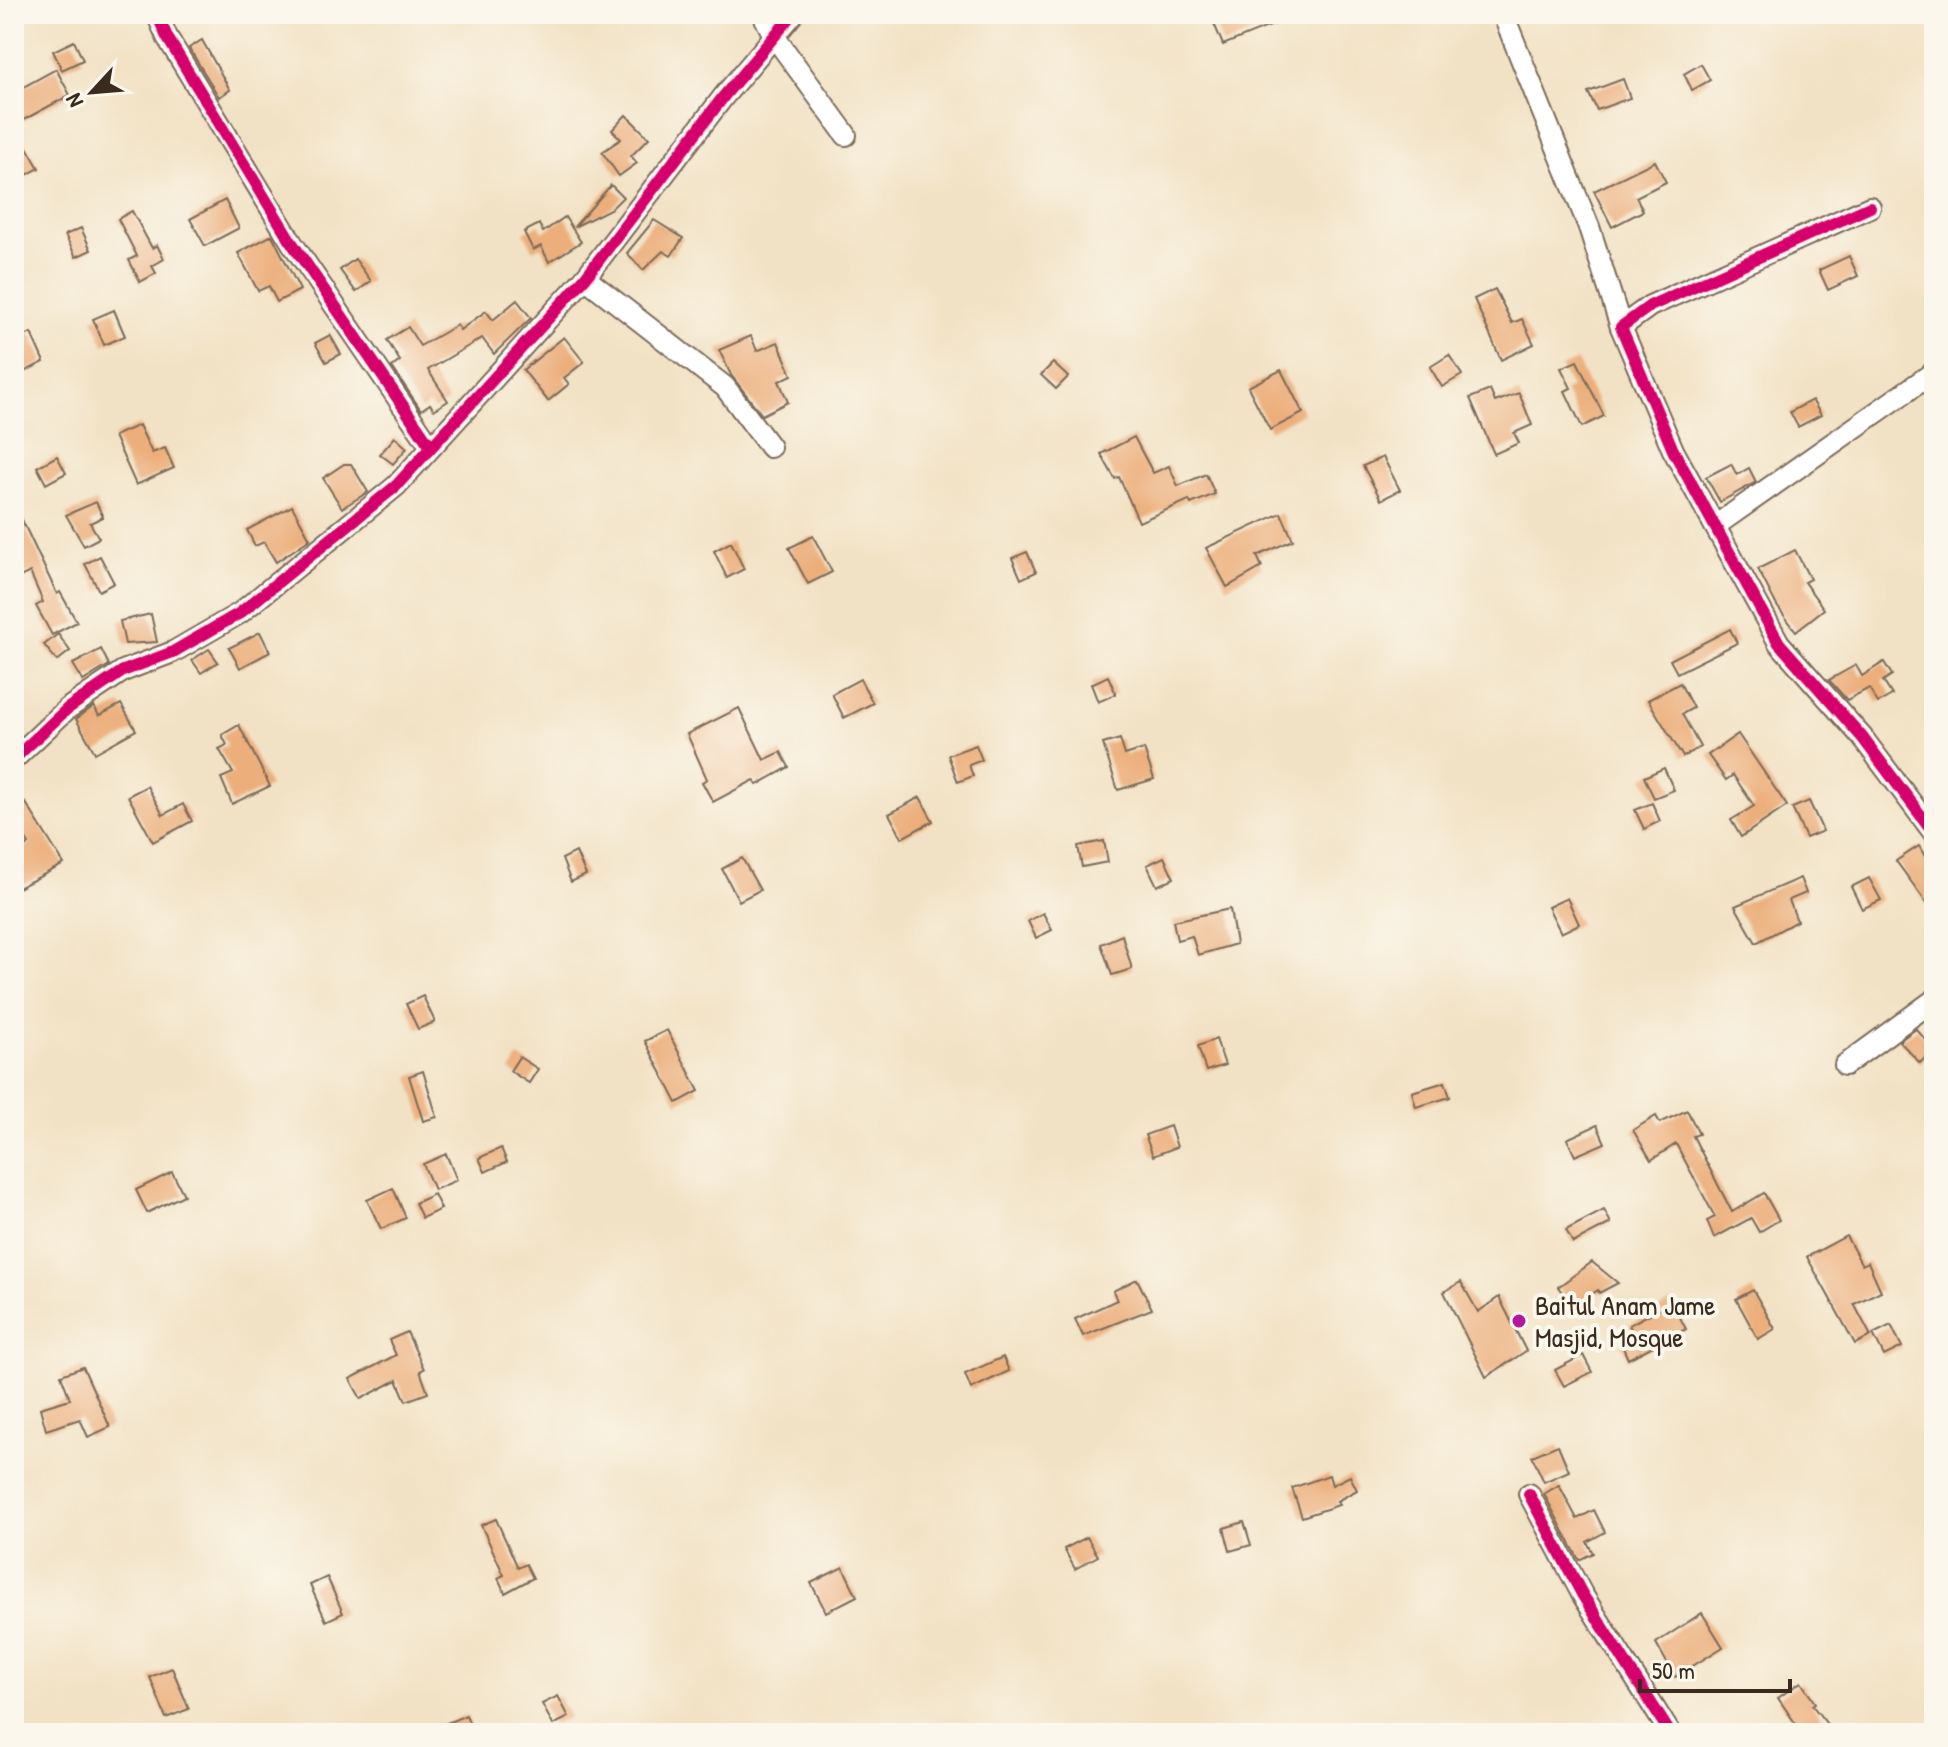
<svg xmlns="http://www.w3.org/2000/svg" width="1948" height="1747" font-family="'Patrick Hand',sans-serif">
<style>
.building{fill:#ecaf7c}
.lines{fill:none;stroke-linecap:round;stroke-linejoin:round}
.minor-casing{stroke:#7b6a58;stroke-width:24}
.minor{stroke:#fff;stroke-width:20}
.cycleway-casing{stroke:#fbf7ec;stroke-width:17}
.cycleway{stroke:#d6006c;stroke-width:12}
.poi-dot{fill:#b5179e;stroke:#fbf7ec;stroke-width:3}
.labels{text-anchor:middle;stroke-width:8;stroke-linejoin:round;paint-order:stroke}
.poi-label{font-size:28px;fill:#3b2a1e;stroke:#fbf7ec;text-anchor:start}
</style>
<rect width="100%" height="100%" fill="#fbf7ec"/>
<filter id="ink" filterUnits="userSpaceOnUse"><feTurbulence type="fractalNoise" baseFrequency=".0125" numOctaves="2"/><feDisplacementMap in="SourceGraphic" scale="16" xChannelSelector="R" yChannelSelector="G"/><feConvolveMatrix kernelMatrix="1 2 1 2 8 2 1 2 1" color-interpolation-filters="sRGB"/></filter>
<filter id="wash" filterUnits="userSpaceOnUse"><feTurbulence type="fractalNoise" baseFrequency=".006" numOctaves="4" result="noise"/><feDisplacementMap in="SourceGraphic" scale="32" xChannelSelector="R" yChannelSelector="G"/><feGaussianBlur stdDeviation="1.8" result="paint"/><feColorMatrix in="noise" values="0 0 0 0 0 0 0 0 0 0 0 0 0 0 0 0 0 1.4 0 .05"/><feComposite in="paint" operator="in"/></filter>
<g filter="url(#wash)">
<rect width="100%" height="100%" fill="#f2e2c5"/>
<g id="blocks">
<g class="building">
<polygon points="1210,14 1231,14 1234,22 1253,14 1297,15 1223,45"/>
<polygon points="202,40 230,90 219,97 189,48"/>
<polygon points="74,41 83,60 62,70 53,51"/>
<polygon points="1701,64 1710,80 1692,90 1684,74"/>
<polygon points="56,69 70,95 14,125 39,168 14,182 14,92"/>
<polygon points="1623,79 1630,98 1597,110 1588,92"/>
<polygon points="626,115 649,138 631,156 637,163 619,176 602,152 621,139 612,130"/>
<polygon points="1655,161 1666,182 1636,197 1643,211 1612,227 1594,191"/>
<polygon points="611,185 623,197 612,208 574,227"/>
<polygon points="225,200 239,228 205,246 190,219"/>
<polygon points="132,211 152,248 157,245 164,259 152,266 156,273 140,282 129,260 137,256 118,219"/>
<polygon points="565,217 581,242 549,262 541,246 533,250 524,232 539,224 543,232"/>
<polygon points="654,220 683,238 671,256 663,251 643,270 627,253"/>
<polygon points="81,228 91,250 76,257 65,235"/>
<polygon points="272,235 300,290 277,302 269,286 258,291 238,253"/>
<polygon points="1849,256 1858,276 1828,290 1819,270"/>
<polygon points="355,259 371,281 356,292 340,270"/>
<polygon points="1495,289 1512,323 1522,319 1534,344 1501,360 1474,299"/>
<polygon points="517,300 531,318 494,354 482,338 428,370 448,401 434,410 430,404 421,410 392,367 400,361 387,340 408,327 420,346 457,325 460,330 486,311 493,320"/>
<polygon points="114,310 125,336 104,345 93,319"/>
<polygon points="31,333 44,362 14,377 14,341"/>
<polygon points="330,335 341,354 326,362 315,343"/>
<polygon points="751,336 757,351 778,342 792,375 779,381 788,402 762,415 731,375 719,350"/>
<polygon points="564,337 584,362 564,378 569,384 548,401 523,370"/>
<polygon points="1449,355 1462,375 1442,387 1430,367"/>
<polygon points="1577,361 1604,416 1582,427 1565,391 1571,388 1561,368"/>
<polygon points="1053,363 1068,377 1056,389 1041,375"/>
<polygon points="1281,370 1303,413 1270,430 1248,387"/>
<polygon points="1490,390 1495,402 1519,393 1532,425 1514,433 1519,443 1494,454 1470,398"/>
<polygon points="1812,400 1821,415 1798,427 1790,412"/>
<polygon points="139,425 152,453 165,448 174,468 136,485 114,436"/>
<polygon points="395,437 407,448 393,464 380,454"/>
<polygon points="1134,437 1153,473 1169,466 1178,486 1206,474 1215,494 1191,504 1189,500 1139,522 1119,477 1115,479 1101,454"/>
<polygon points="57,456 66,473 46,484 37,467"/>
<polygon points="1383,457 1400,490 1381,500 1363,466"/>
<polygon points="344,464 351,464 368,492 342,508 323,478"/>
<polygon points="1731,464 1737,475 1749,468 1756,482 1720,502 1706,477"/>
<polygon points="96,502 103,517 90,523 99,538 84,546 66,515"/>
<polygon points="14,503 57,594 60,592 77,622 52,635 36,606 43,602 30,572 14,580"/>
<polygon points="292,506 310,539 276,562 264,542 255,546 247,530"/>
<polygon points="1281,513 1293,540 1257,556 1262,567 1227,587 1206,548"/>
<polygon points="813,536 832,572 808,584 789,548"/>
<polygon points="731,542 744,569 727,578 714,551"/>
<polygon points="1795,550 1810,579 1804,582 1824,609 1796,631 1777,606 1758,569"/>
<polygon points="1027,552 1036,572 1021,579 1012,558"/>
<polygon points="100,556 114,583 99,591 85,564"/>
<polygon points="151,614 157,642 125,644 120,621"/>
<polygon points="1730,629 1737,643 1677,673 1670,660"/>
<polygon points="260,632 270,652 240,668 229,648"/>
<polygon points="58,634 70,651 57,661 44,645"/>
<polygon points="101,649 109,665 83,681 73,664"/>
<polygon points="209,649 218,662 201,673 192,660"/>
<polygon points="1884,662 1892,675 1883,681 1892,695 1878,703 1869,688 1847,700 1829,680 1856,665 1862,676"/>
<polygon points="1108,676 1116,694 1098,702 1091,684"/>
<polygon points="860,679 873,703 844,718 832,694"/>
<polygon points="1680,683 1693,708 1682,714 1700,747 1683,757 1648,700"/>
<polygon points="121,704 136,730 95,753 76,719 94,706 99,716"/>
<polygon points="739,708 764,760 781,752 789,767 757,785 754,780 713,802 702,782 707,779 687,734"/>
<polygon points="239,725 270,786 232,804 221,778 233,773 219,749 227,745 222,735"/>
<polygon points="1738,734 1787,806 1741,837 1731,820 1754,806 1733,775 1726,780 1708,755"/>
<polygon points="1120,739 1125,755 1144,749 1154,779 1118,790 1103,744"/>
<polygon points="976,745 982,760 969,765 973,776 958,782 948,755"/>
<polygon points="1664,768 1674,790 1654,798 1644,777"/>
<polygon points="147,786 163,815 183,804 192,821 153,842 128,796"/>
<polygon points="920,797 933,821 902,838 889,814"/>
<polygon points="1809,801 1823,831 1806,838 1792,808"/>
<polygon points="26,803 64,864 14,890 14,855 29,844 14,822 14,811"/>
<polygon points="1652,803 1660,821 1644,829 1635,810"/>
<polygon points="1104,841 1108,862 1082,867 1078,846"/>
<polygon points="1919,846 1934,872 1934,913 1896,861"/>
<polygon points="576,852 586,875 571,882 562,859"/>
<polygon points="1164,857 1174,878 1157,886 1147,865"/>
<polygon points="742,858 760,890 739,901 722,869"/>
<polygon points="1800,878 1806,893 1789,900 1797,921 1756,943 1735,906"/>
<polygon points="1869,878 1881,900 1862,909 1851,887"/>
<polygon points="1567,898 1579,924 1561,933 1548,907"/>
<polygon points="1230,909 1236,944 1198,955 1192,936 1177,940 1173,921"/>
<polygon points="1043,913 1052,930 1036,938 1028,921"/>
<polygon points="1122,935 1132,969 1112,975 1101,944"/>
<polygon points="423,996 435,1022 418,1029 406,1004"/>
<polygon points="1916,1029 1934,1049 1920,1063 1899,1041"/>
<polygon points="667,1030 699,1091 677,1103 645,1041"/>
<polygon points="1216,1039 1225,1065 1206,1071 1198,1046"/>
<polygon points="519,1057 538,1069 529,1083 510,1071"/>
<polygon points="423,1071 437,1117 423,1121 409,1076"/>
<polygon points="1445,1082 1450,1097 1416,1107 1412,1092"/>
<polygon points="1687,1110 1699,1134 1693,1136 1732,1212 1764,1193 1779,1220 1759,1232 1751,1218 1714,1238 1707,1221 1715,1217 1676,1144 1651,1160 1633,1130 1656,1116 1660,1123"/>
<polygon points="1597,1125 1605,1143 1575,1156 1567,1139"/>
<polygon points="1170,1126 1177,1147 1153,1156 1145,1135"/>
<polygon points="501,1148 507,1162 485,1172 479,1158"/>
<polygon points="446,1154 457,1180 434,1190 423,1164"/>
<polygon points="172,1172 184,1195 147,1213 136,1190"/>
<polygon points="393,1188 406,1218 381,1229 367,1200"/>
<polygon points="434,1194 441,1209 422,1218 415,1203"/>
<polygon points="1604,1210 1611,1223 1573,1243 1566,1230"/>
<polygon points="1846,1236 1862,1265 1868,1262 1881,1291 1854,1304 1871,1336 1855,1344 1807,1257"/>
<polygon points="1592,1262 1618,1283 1599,1293 1598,1290 1573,1307 1558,1287"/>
<polygon points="1137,1279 1152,1309 1083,1336 1075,1319 1117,1300 1113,1291"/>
<polygon points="1461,1282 1478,1312 1499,1297 1526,1351 1486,1377 1444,1292"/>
<polygon points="1753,1290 1775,1329 1758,1339 1736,1299"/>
<polygon points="1672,1302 1686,1329 1628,1359 1621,1343 1635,1336 1629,1325"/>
<polygon points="1891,1325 1902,1347 1884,1356 1873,1334"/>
<polygon points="407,1332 424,1369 420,1371 428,1393 406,1401 397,1380 361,1399 350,1379 396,1355 389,1340"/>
<polygon points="1583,1355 1592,1372 1564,1386 1555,1370"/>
<polygon points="1003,1357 1009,1371 971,1389 965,1374"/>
<polygon points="83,1367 110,1427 88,1437 80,1419 46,1430 40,1408 70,1399 61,1375"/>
<polygon points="1558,1445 1569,1471 1544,1482 1532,1456"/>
<polygon points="1329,1475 1332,1485 1350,1476 1357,1490 1337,1501 1339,1505 1302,1517 1292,1488"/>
<polygon points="1559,1485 1577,1519 1594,1510 1605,1532 1587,1542 1593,1553 1579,1560 1544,1494"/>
<polygon points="496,1519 518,1568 526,1564 533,1578 505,1593 498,1578 504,1575 481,1525"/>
<polygon points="1244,1522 1251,1545 1230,1551 1224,1528"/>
<polygon points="1087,1537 1098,1556 1075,1569 1064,1549"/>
<polygon points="843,1567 857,1596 826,1612 811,1583"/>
<polygon points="327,1577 343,1613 326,1621 310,1585"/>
<polygon points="1702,1613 1723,1647 1675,1677 1656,1643"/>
<polygon points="172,1668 189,1709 166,1718 150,1677"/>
<polygon points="1801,1682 1815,1703 1812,1705 1834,1733 1802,1733 1778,1698"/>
<polygon points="558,1696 569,1717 553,1725 542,1704"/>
<polygon points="466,1715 474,1733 423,1733"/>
</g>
</g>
</g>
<g filter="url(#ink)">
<use href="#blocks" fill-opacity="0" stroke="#7b6a58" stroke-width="2"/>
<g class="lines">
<g class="minor-casing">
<g id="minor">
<polyline points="157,14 167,37 292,243 431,447"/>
<polyline points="763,14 774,36 846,135"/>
<polyline points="1503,14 1589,227 1621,327"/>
<polyline points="1870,207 1650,306 1621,327 1673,450 1779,643 1862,737 1934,833"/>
<polyline points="585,278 725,387 770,447"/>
<polyline points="1715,526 1934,372"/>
<polyline points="14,759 67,709 123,671 173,652 240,613 396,486 585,278 724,96 793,14"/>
<polyline points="1845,1065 1934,1000"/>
<polyline points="1529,1494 1582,1594 1670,1733"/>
</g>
</g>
<use href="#minor" class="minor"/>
<g class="cycleway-casing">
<g id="cycleway">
<polyline points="157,14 167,37 292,243 431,447"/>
<polyline points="1870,207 1650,306 1621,327 1673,450 1779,643 1862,737 1934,833"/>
<polyline points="14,759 67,709 123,671 173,652 240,613 396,486 585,278 724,96 793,14"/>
<polyline points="1529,1494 1582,1594 1670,1733"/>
</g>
</g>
<use href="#cycleway" class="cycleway"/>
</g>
</g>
<circle class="poi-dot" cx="1519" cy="1321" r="8"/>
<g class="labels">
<g class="poi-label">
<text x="1535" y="1315">Baitul Anam Jame<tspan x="1535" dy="32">Masjid, Mosque</tspan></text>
</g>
</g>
<rect width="1948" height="1747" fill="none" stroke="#fbf7ec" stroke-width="48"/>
<g transform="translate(92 92) rotate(244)" stroke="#fbf7ec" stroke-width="6" paint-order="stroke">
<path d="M0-6L14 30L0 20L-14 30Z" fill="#3b2a1e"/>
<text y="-12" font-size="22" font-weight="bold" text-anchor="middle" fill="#3b2a1e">N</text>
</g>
<path d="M1640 1679v12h150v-12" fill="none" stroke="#3b2a1e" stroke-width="4"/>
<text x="1652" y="1679" font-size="24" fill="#3b2a1e" stroke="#fbf7ec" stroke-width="6" paint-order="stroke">50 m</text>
</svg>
